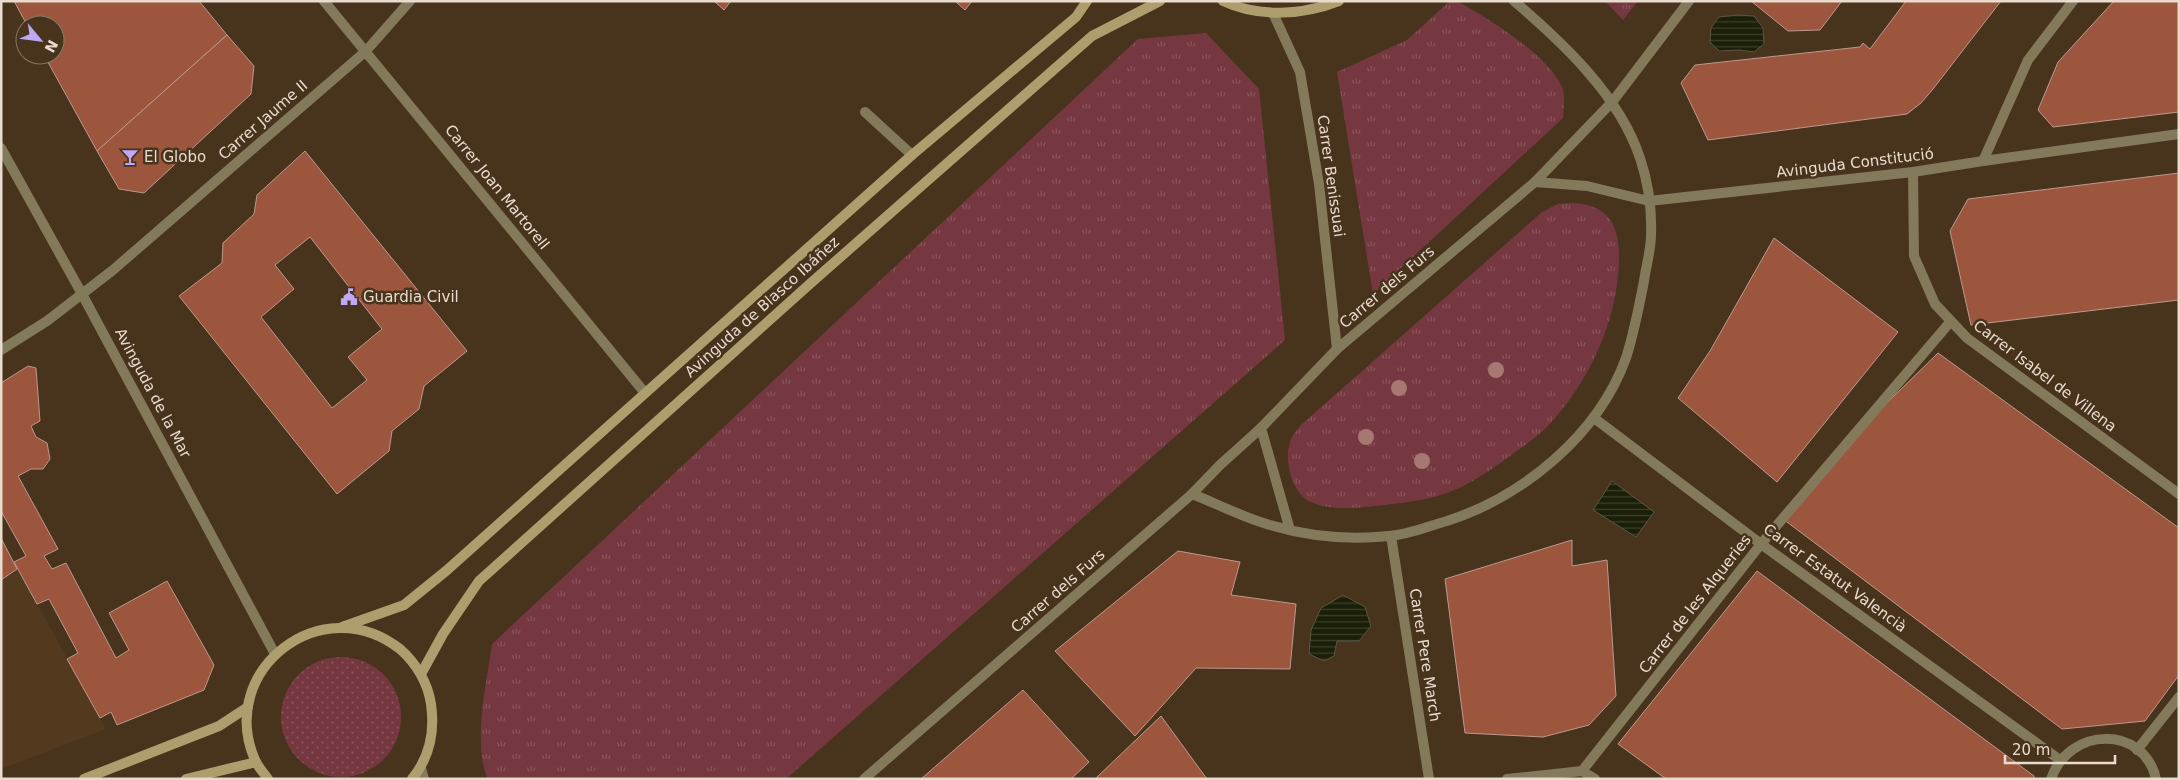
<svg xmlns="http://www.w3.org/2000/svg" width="2180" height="780" font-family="'DejaVu Sans',sans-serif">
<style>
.built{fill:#53391d}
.grass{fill:url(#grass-tufts)}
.garden{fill:url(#garden-dots)}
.water{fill:url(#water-rules);stroke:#595743}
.building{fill:#9c563d;stroke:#bd998d;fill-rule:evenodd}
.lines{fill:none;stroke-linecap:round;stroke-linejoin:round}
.service{stroke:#837a5b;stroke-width:10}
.pedestrian{stroke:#837a5b;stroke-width:10}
.minor{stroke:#837a5b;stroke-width:10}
.secondary{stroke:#ae9e6d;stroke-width:10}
.tree{fill:#a67871}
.labels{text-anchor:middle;stroke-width:5;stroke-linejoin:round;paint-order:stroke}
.street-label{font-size:15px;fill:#e9dbce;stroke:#48331d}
.poi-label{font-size:15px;fill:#e9dbce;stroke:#48331d;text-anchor:start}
</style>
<defs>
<pattern id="grass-tufts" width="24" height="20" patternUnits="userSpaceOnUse" patternTransform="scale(1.25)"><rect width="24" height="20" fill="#753840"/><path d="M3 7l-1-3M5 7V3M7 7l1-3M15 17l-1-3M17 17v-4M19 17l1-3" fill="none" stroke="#89545a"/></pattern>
<pattern id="garden-dots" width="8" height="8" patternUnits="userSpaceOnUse" patternTransform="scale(1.25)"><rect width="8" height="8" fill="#753840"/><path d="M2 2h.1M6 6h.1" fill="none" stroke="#89545a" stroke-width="1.8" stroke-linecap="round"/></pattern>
<pattern id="water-rules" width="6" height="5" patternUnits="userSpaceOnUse" patternTransform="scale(1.25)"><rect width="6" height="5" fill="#1b1f08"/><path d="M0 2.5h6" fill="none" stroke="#3c3f2b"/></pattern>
</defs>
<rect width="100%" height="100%" fill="#48331d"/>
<polygon class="built" points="1,538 106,729 1,769"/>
<g class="grass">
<path d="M 1450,1 L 1457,1 C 1489,19 1547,54 1562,87 C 1566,94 1563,109 1563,118 L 1373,294 L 1337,72 L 1407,40 Z"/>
<polygon points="1605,1 1638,1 1623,20"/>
<path d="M 1206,33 L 1259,89 L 1285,340 L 786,779 L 488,779 C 472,746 487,680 492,644 L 1138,39 Z"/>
<path d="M 1573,203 C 1611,205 1620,228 1619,262 C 1617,322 1589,382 1548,426 C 1535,439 1518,450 1503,461 C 1485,474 1465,487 1444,494 C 1427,500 1409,502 1392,504 C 1367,507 1337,512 1313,503 C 1291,495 1282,456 1292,437 C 1294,433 1298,429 1301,425 L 1542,212 L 1558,204 Z"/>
</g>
<circle class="garden" cx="341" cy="717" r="60"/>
<g class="water">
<polygon points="1738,15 1754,16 1763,28 1764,44 1754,52 1740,50 1719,51 1710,42 1711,28 1719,17"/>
<polygon points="1612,481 1654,512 1636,537 1593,510"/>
<polygon points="1343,595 1365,607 1371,626 1359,641 1337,641 1334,656 1324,661 1309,654 1311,630 1321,608"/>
</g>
<g class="building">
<polygon points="14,1 199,1 227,35 97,151 44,55 55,55 55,25 27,25"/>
<polygon points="714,1 731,1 724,10"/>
<polygon points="955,1 972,1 965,10"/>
<polygon points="1751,1 1842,1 1820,30 1788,31"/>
<polygon points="1906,1 2001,1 1933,89 1921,103 1907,114 1708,140 1681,83 1695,65 1860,47 1863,43 1870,49"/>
<polygon points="2114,1 2179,1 2179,112 2053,127 2038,110 2058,62"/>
<polygon points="227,35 254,66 251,94 144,193 119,189 97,151"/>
<path d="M 305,151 L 467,351 L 424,386 L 419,409 L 392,431 L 389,451 L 337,494 L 179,296 L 222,263 L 223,243 L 254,214 L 257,195 ZM 310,237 L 382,329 L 348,357 L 367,380 L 332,408 L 261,317 L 294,289 L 275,265 Z"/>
<polygon points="2179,173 2179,300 1971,325 1950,231 1968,199"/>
<polygon points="1774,238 1898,332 1777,482 1678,398 1710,351"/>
<polygon points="1938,353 2179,528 2179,675 2145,721 2062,729 1783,519 1849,440"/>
<polygon points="28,366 36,368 40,421 31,426 36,437 47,443 50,459 43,469 31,469 18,476 58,549 44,556 52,569 66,563 116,658 129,650 109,613 167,581 214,665 204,690 117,725 111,712 100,718 67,659 78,653 49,599 37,604 14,562 26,556 1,511 1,383"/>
<polygon points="1,538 17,569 1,580"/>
<polygon points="1572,540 1572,566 1607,560 1616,696 1589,725 1543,737 1465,733 1445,579"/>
<polygon points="1178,551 1240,562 1231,595 1296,604 1290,669 1196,668 1135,736 1055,651"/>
<polygon points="1757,571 2034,776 2034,779 1666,779 1618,744"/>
<polygon points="1023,690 1089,762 1071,779 921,779"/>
<polygon points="1161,716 1207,779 1095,779"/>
</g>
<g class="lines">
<polyline class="service" points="865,112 912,155"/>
<polyline class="pedestrian" points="1582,771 1761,544 1951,321"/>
<g class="minor">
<polyline points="324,1 645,393"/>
<polyline points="1273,13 1300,72 1319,184 1337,349"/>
<polyline points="1,148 82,294 275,654"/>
<polyline points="1983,161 2028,60 2073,1"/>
<polyline points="1913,172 1914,256 1935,304 1967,338 2179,494"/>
<polyline points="1535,182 1587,186 1649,201 1913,172 1983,161 2179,134"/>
<polyline points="1,350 47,321 113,270 366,51 410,1"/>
<polyline points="1594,418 1761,544 2060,760"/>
<polyline points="1192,494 1220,465 1261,428"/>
<polyline points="1290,530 1261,428 1337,349 1535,182 1613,101 1689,1"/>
<polyline points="1391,536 1429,779"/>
<polyline points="2137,750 2179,697"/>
<polyline points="421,768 424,779"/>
<path d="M 864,779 L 1192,494 C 1218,504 1244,518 1270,525 C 1307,536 1350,540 1389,536 C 1408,535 1429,526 1447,521 C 1524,496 1598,435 1626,358 C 1634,333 1639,307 1644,281 C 1646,266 1651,250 1651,235 C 1652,210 1648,182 1640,158 C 1619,95 1563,43 1514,1"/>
<polyline points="1507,779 1582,771 1595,779"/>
<path d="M 2051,779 C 2069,726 2144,725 2156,779"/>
</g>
<g class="secondary">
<path d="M 1223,1 C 1259,18 1303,15 1339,1"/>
<polyline points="342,627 404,605 446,571 912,155 1076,17 1087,1"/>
<polyline points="421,674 443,634 479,581 812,282 1092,36 1160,1"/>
<polyline points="84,779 219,726 248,707"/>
<polyline points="186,779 256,762"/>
<path d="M 268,779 C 264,773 258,767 255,760 C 216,670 322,588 400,649 C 416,663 428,683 431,704 C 435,732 430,757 412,779"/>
</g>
</g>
<g class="tree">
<circle cx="1496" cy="370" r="8"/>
<circle cx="1399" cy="388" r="8"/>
<circle cx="1366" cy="437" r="8"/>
<circle cx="1422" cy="461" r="8"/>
</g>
<defs>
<g id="bar-bare" transform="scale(1.35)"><path d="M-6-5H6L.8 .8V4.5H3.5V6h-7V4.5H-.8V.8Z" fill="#bda9f5" stroke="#48331d" stroke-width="2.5" paint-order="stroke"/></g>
<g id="civic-bare" transform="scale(1.35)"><path d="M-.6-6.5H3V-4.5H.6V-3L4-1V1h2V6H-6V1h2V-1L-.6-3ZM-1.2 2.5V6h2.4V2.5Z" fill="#bda9f5" stroke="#48331d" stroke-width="2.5" paint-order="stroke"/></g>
</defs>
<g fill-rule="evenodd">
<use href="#bar-bare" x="130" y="157"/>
<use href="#civic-bare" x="349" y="297"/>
</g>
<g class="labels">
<g class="street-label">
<text transform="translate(263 120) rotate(-41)" y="5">Carrer Jaume II</text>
<text transform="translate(1855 163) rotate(-7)" y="5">Avinguda Constitució</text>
<text transform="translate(1331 176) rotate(82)" y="5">Carrer Benissuai</text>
<text transform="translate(497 187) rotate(51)" y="5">Carrer Joan Martorell</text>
<text transform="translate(1387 287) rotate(-40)" y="5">Carrer dels Furs</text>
<text transform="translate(762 307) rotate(-42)" y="5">Avinguda de Blasco Ibáñez</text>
<text transform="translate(2045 376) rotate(37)" y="5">Carrer Isabel de Villena</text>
<text transform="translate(153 393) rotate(62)" y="5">Avinguda de la Mar</text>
<text transform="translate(1835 578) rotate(36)" y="5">Carrer Estatut Valencià</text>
<text transform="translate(1058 591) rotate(-41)" y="5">Carrer dels Furs</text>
<text transform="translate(1695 604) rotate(-52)" y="5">Carrer de les Alqueries</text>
<text transform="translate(1425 655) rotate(81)" y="5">Carrer Pere March</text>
</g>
<g class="poi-label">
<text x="144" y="162">El Globo</text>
<text x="363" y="302">Guardia Civil</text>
</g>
</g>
<rect width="2180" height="780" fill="none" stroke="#e9dbce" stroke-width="5"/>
<g transform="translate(40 40) rotate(119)"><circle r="24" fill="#48331d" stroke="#887664"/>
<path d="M0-4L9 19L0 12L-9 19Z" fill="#bda9f5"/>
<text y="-8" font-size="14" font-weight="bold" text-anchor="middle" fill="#e9dbce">N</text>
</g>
<path d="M2005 755v8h110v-8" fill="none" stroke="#e9dbce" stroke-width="2.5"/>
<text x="2012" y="755" font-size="15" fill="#e9dbce" stroke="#48331d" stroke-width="4" paint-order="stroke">20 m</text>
</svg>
